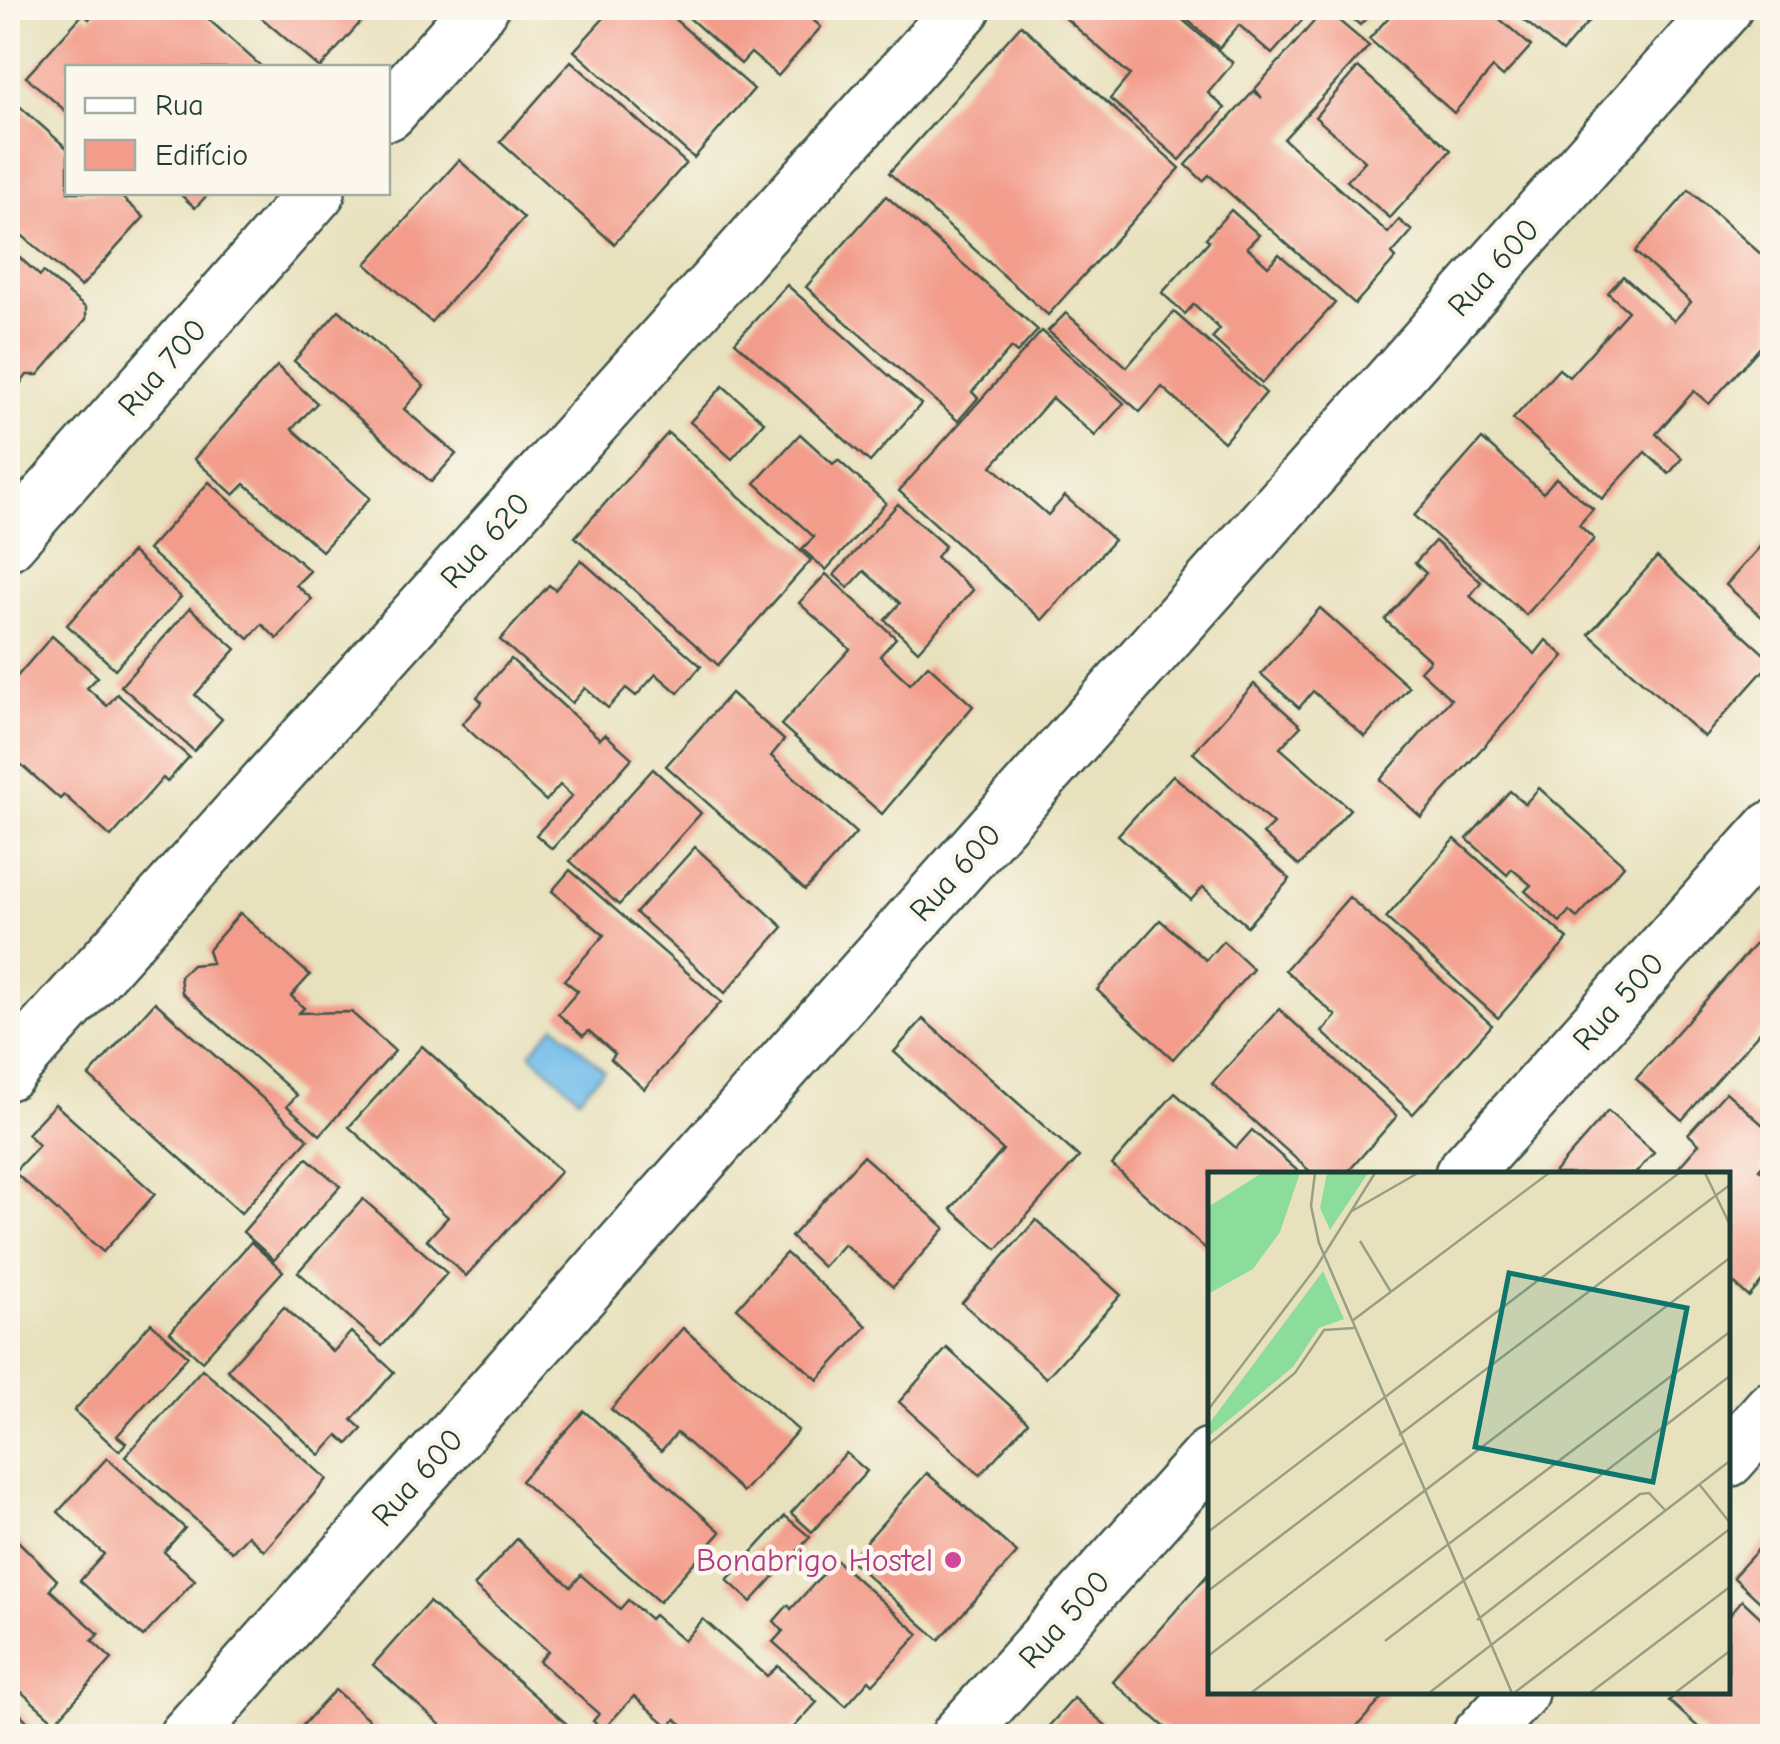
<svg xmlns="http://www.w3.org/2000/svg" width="1780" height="1744" font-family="'Comic Neue',sans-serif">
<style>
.water{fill:#71bcea;stroke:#487c8f;stroke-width:2.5}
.building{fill:#f39c8b}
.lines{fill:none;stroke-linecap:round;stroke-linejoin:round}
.street-casing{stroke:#3d5649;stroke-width:60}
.secondary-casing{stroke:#3d5649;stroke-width:60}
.street{stroke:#fff;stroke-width:55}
.secondary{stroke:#fff;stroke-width:55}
.hotel-dot{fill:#d1479c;stroke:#fbf7ec;stroke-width:4}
.labels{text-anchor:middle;stroke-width:9;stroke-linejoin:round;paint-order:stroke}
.street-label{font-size:32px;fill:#1f3d34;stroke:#fbf7ec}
.hotel-label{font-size:32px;fill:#b23c85;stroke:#fbf7ec;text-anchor:end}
.inset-road{fill:none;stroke:#989f86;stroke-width:2.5}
.view{fill:#0f766e;fill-opacity:0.15;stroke:#0f766e;stroke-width:5}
.inset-edge{fill:none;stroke:#1f3d34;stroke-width:5}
</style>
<rect width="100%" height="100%" fill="#fbf7ec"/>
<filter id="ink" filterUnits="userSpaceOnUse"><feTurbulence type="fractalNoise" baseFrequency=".01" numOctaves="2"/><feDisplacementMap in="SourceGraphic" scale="20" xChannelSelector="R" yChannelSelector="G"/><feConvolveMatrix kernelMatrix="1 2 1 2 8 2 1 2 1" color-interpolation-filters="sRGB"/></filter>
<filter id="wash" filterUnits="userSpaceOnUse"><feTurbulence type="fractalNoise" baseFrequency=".0048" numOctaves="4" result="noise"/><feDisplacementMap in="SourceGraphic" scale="40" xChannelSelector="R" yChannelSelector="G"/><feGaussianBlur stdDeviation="2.25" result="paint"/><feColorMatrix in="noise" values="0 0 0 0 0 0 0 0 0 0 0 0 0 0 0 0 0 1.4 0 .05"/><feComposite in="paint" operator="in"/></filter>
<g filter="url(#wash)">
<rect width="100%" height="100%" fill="#e8e1bd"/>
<polygon class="water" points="555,1025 604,1070 579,1098 530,1053"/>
<g id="blocks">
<g class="building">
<polygon points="99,8 196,8 263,68 68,68 68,113 26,77 83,14 89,19"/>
<polygon points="250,8 373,8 320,68"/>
<polygon points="613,8 662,8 754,89 694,158 574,51"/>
<polygon points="678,8 800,8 821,27 778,76 751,53 741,64"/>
<polygon points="1054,8 1169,8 1233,63 1208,93 1225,108 1180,160 1110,99 1130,75"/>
<polygon points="1174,8 1313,8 1272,54 1239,25 1219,48"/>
<polygon points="1340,8 1375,8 1360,25"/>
<polygon points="1397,8 1487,8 1531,46 1503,77 1493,68 1454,113 1369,39"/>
<polygon points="1510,8 1600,8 1562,52"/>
<polygon points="1325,9 1369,46 1284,139 1388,233 1399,220 1412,231 1392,254 1396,258 1355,304 1209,175 1203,181 1186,165 1254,91 1262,98 1255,89"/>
<polygon points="1021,25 1180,168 1048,315 889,173"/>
<polygon points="571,61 686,163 614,244 500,142"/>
<polygon points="1358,67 1451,150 1390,218 1347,181 1365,161 1315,117"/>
<polygon points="8,96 68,149 68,192 116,192 144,217 81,287 8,223"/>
<polygon points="459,160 524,218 431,322 366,264"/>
<polygon points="1689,190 1772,264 1772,334 1709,404 1694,391 1656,434 1682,458 1669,474 1645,452 1602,499 1513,419 1559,369 1569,377 1628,311 1608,293 1623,276 1674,321 1691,302 1635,252"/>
<polygon points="178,192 210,192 195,208"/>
<polygon points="886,196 1038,330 1017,353 1011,348 972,392 978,398 958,421 806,287"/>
<polygon points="1231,210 1259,235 1247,247 1268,266 1279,254 1335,303 1262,383 1212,338 1220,329 1194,304 1185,314 1162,293 1209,241 1206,238"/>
<polygon points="8,247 40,276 43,272 86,308 86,319 38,375 27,375 13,393 8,388"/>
<polygon points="787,285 921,404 870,462 735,342"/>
<polygon points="339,310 424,386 404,409 456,454 431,482 294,361"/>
<polygon points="1174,312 1266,393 1224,442 1162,387 1140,412 1048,331 1066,313 1127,367"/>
<polygon points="1042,331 1124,403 1095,436 1052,398 992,466 1048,515 1065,496 1114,540 1042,620 899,491"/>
<polygon points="277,366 317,403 292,429 370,498 322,551 245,484 234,495 194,459"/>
<polygon points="723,386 764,422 732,459 690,422"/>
<polygon points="668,433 811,560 718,665 575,537"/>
<polygon points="800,434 833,464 838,460 886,503 826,570 802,549 814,537 755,483"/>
<polygon points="1482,439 1543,493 1556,478 1593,509 1579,525 1594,539 1526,615 1414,516"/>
<polygon points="209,482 310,571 296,585 312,599 277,639 262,624 249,639 148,550"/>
<polygon points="898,504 945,546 936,557 973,590 918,651 885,620 900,603 864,571 848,588 834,575"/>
<polygon points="1772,533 1772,626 1726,585"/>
<polygon points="1435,541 1481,582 1470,596 1535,654 1546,640 1564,656 1421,817 1380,780 1451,699 1420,671 1430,660 1385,620 1426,573 1415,563"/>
<polygon points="132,552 181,597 115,669 67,625"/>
<polygon points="1657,557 1772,661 1704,737 1589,634"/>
<polygon points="581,560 701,666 678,693 656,674 636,696 626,688 608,708 585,688 572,703 500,640 549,585 555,590"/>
<polygon points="826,574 896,638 880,656 910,684 928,665 973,706 882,814 781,725 850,649 799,603"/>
<polygon points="190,608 236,649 195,695 222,719 194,751 121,686"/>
<polygon points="1320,608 1409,687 1365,737 1313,691 1299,708 1261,674"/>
<polygon points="52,636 98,677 87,688 107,706 117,694 189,757 167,782 163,778 111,837 64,795 60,799 8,753 8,687"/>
<polygon points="511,659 600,739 605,734 632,758 552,849 536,835 572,796 560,785 546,801 462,724 482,702 477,697"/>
<polygon points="1254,684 1301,726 1280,748 1350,809 1299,866 1263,834 1273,824 1193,753"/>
<polygon points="731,693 784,740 771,756 856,833 805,890 666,766"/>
<polygon points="653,769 701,813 619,905 570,861"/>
<polygon points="1173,775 1290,879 1247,926 1203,887 1191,900 1118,835"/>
<polygon points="1539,788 1624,865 1577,918 1569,911 1560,922 1525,891 1531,885 1512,869 1507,875 1467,839 1510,791 1525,804"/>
<polygon points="1455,839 1568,939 1498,1018 1386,918"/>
<polygon points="695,847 783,927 725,993 636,913"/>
<polygon points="570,870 721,1002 644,1089 611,1059 615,1054 589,1031 583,1036 558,1014 578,991 564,980 604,935 552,891"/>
<polygon points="1349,897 1492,1025 1413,1114 1322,1032 1336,1016 1285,970"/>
<polygon points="240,913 310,975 291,996 304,1008 299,1013 351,1012 395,1051 320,1135 287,1106 297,1095 182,993 180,976 192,965 212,963 208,950"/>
<polygon points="1160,920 1206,960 1223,941 1253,969 1173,1059 1097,990"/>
<polygon points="1772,925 1772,1018 1682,1120 1636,1079"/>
<polygon points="155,1002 308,1139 241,1213 89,1076"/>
<polygon points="1279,1009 1397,1116 1346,1174 1313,1174 1212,1084"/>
<polygon points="923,1019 1079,1157 997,1249 951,1209 1003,1150 894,1052"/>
<polygon points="422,1046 561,1171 466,1276 427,1240 448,1217 349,1127"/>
<polygon points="1726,1092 1772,1133 1772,1154 1759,1169 1772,1181 1772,1270 1749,1297 1728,1278 1728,1174 1673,1174 1699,1144 1688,1134"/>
<polygon points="1175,1093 1236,1148 1252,1130 1301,1174 1210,1174 1210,1253 1112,1165"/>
<polygon points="55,1104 155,1194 103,1252 14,1172 39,1145 27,1134"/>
<polygon points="1608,1111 1654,1152 1635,1174 1553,1174"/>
<polygon points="863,1156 945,1228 893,1287 844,1244 823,1267 791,1237"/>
<polygon points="307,1158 340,1186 274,1260 243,1232"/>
<polygon points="363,1199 447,1273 382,1346 298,1272"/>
<polygon points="1036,1220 1121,1295 1046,1378 962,1303"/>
<polygon points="251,1242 283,1271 202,1361 170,1332"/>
<polygon points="786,1253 867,1326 818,1380 737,1308"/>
<polygon points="284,1307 333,1352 351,1332 394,1372 352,1420 362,1429 348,1444 338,1435 320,1455 227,1370"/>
<polygon points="151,1323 188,1356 117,1436 126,1443 119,1451 74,1411"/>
<polygon points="683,1328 798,1430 743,1492 677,1433 661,1451 611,1409"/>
<polygon points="947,1348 1028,1422 980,1475 899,1402"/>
<polygon points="202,1369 327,1479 264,1551 248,1535 232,1552 125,1457"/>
<polygon points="584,1411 721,1532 659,1602 521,1481"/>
<polygon points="846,1453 867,1471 812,1532 791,1513"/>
<polygon points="107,1458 185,1528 164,1552 195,1580 143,1637 80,1581 104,1554 58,1512"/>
<polygon points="927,1473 1017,1553 939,1640 850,1560"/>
<polygon points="785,1516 810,1537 751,1602 727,1580"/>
<polygon points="8,1531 57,1580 50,1590 99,1634 92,1641 112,1659 55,1722 8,1680"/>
<polygon points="1772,1534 1772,1613 1733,1577"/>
<polygon points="517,1539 571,1587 581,1575 620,1609 628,1600 650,1619 654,1615 684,1641 703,1619 767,1676 778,1666 817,1702 786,1736 696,1736 676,1719 669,1727 634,1696 603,1730 593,1721 599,1714 539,1661 548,1651 474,1586"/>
<polygon points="836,1560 919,1634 873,1684 869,1680 846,1706 773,1642 783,1631 774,1621 788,1605 791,1609"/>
<polygon points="1210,1572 1210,1692 1388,1692 1348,1736 1175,1736 1113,1682"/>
<polygon points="1742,1600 1772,1628 1772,1736 1708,1736 1669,1701 1677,1692 1728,1692 1728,1617"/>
<polygon points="429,1602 577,1733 574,1736 453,1736 373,1665"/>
<polygon points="335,1690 388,1736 293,1736"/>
<polygon points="1074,1698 1118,1736 1040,1736"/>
<polygon points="8,1702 40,1734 38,1736 8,1736"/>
</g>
</g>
</g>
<g filter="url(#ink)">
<use href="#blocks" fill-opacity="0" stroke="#3d5649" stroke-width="2.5"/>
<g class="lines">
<g class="street-casing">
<g id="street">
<polyline points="388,112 480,8"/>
<polyline points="8,542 317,192"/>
<polyline points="8,1072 963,8"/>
<polyline points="1463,1174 1772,829"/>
<polyline points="187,1736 1724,8"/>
<polyline points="959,1736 1210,1456"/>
</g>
</g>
<g class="secondary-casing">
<g id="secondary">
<polyline points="1728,1459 1772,1409"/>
<polyline points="1480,1736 1520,1692"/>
</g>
</g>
<use href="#street" class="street"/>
<use href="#secondary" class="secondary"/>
</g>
</g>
<circle class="hotel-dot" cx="953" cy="1560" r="10"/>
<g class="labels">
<g class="street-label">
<text transform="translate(1493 267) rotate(-48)" y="11">Rua 600</text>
<text transform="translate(162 367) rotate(-49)" y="11">Rua 700</text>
<text transform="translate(485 540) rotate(-48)" y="11">Rua 620</text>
<text transform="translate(955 872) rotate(-48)" y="11">Rua 600</text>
<text transform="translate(1618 1001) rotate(-48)" y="11">Rua 500</text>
<text transform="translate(417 1477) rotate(-48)" y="11">Rua 600</text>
<text transform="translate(1064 1619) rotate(-48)" y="11">Rua 500</text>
</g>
<g class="hotel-label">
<text x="933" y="1571">Bonabrigo Hostel</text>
</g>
</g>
<g transform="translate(1208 1172)">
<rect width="522" height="522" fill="#e8e1bd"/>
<path d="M 54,1 L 92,1 L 72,60 L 45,97 L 0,122 L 0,35 ZM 119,1 L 160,1 L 122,58 L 112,36 ZM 115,99 L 136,147 L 111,156 L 85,195 L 0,265 L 0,253 Z" fill="#8cdc9c"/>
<path class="inset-road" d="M 107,1 L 103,34 L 111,71 L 304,521M 497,1 L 523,55M 144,39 L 210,1M 152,69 L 183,120M 144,149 L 341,1M 0,238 L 109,94 L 167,1M 191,263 L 523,12M 0,273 L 87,201 L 116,158 L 146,156M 491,312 L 523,352M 0,360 L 471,1M 0,419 L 195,271M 269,448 L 432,322 L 441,321 L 457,338M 177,469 L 523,203M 0,484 L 523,85M 43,521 L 523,159M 221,521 L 523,288M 306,521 L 523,356M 382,521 L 523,414M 467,521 L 523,478"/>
<path class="view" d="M 301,101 L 479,136 L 445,310 L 267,275 Z"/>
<rect width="522" height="522" class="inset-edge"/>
</g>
<rect width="1780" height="1744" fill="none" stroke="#fbf7ec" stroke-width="40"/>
<rect x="65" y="65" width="325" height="130" fill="#fbf7ec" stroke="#a3ada2" stroke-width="2.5"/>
<rect x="85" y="98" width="50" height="15" fill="#ffffff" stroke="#a3ada2" stroke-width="2.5"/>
<text x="155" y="115" font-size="30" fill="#1f3d34">Rua</text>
<rect x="85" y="140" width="50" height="30" fill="#f39c8b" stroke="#a3ada2" stroke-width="2.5"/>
<text x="155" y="165" font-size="30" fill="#1f3d34">Edifício</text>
</svg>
